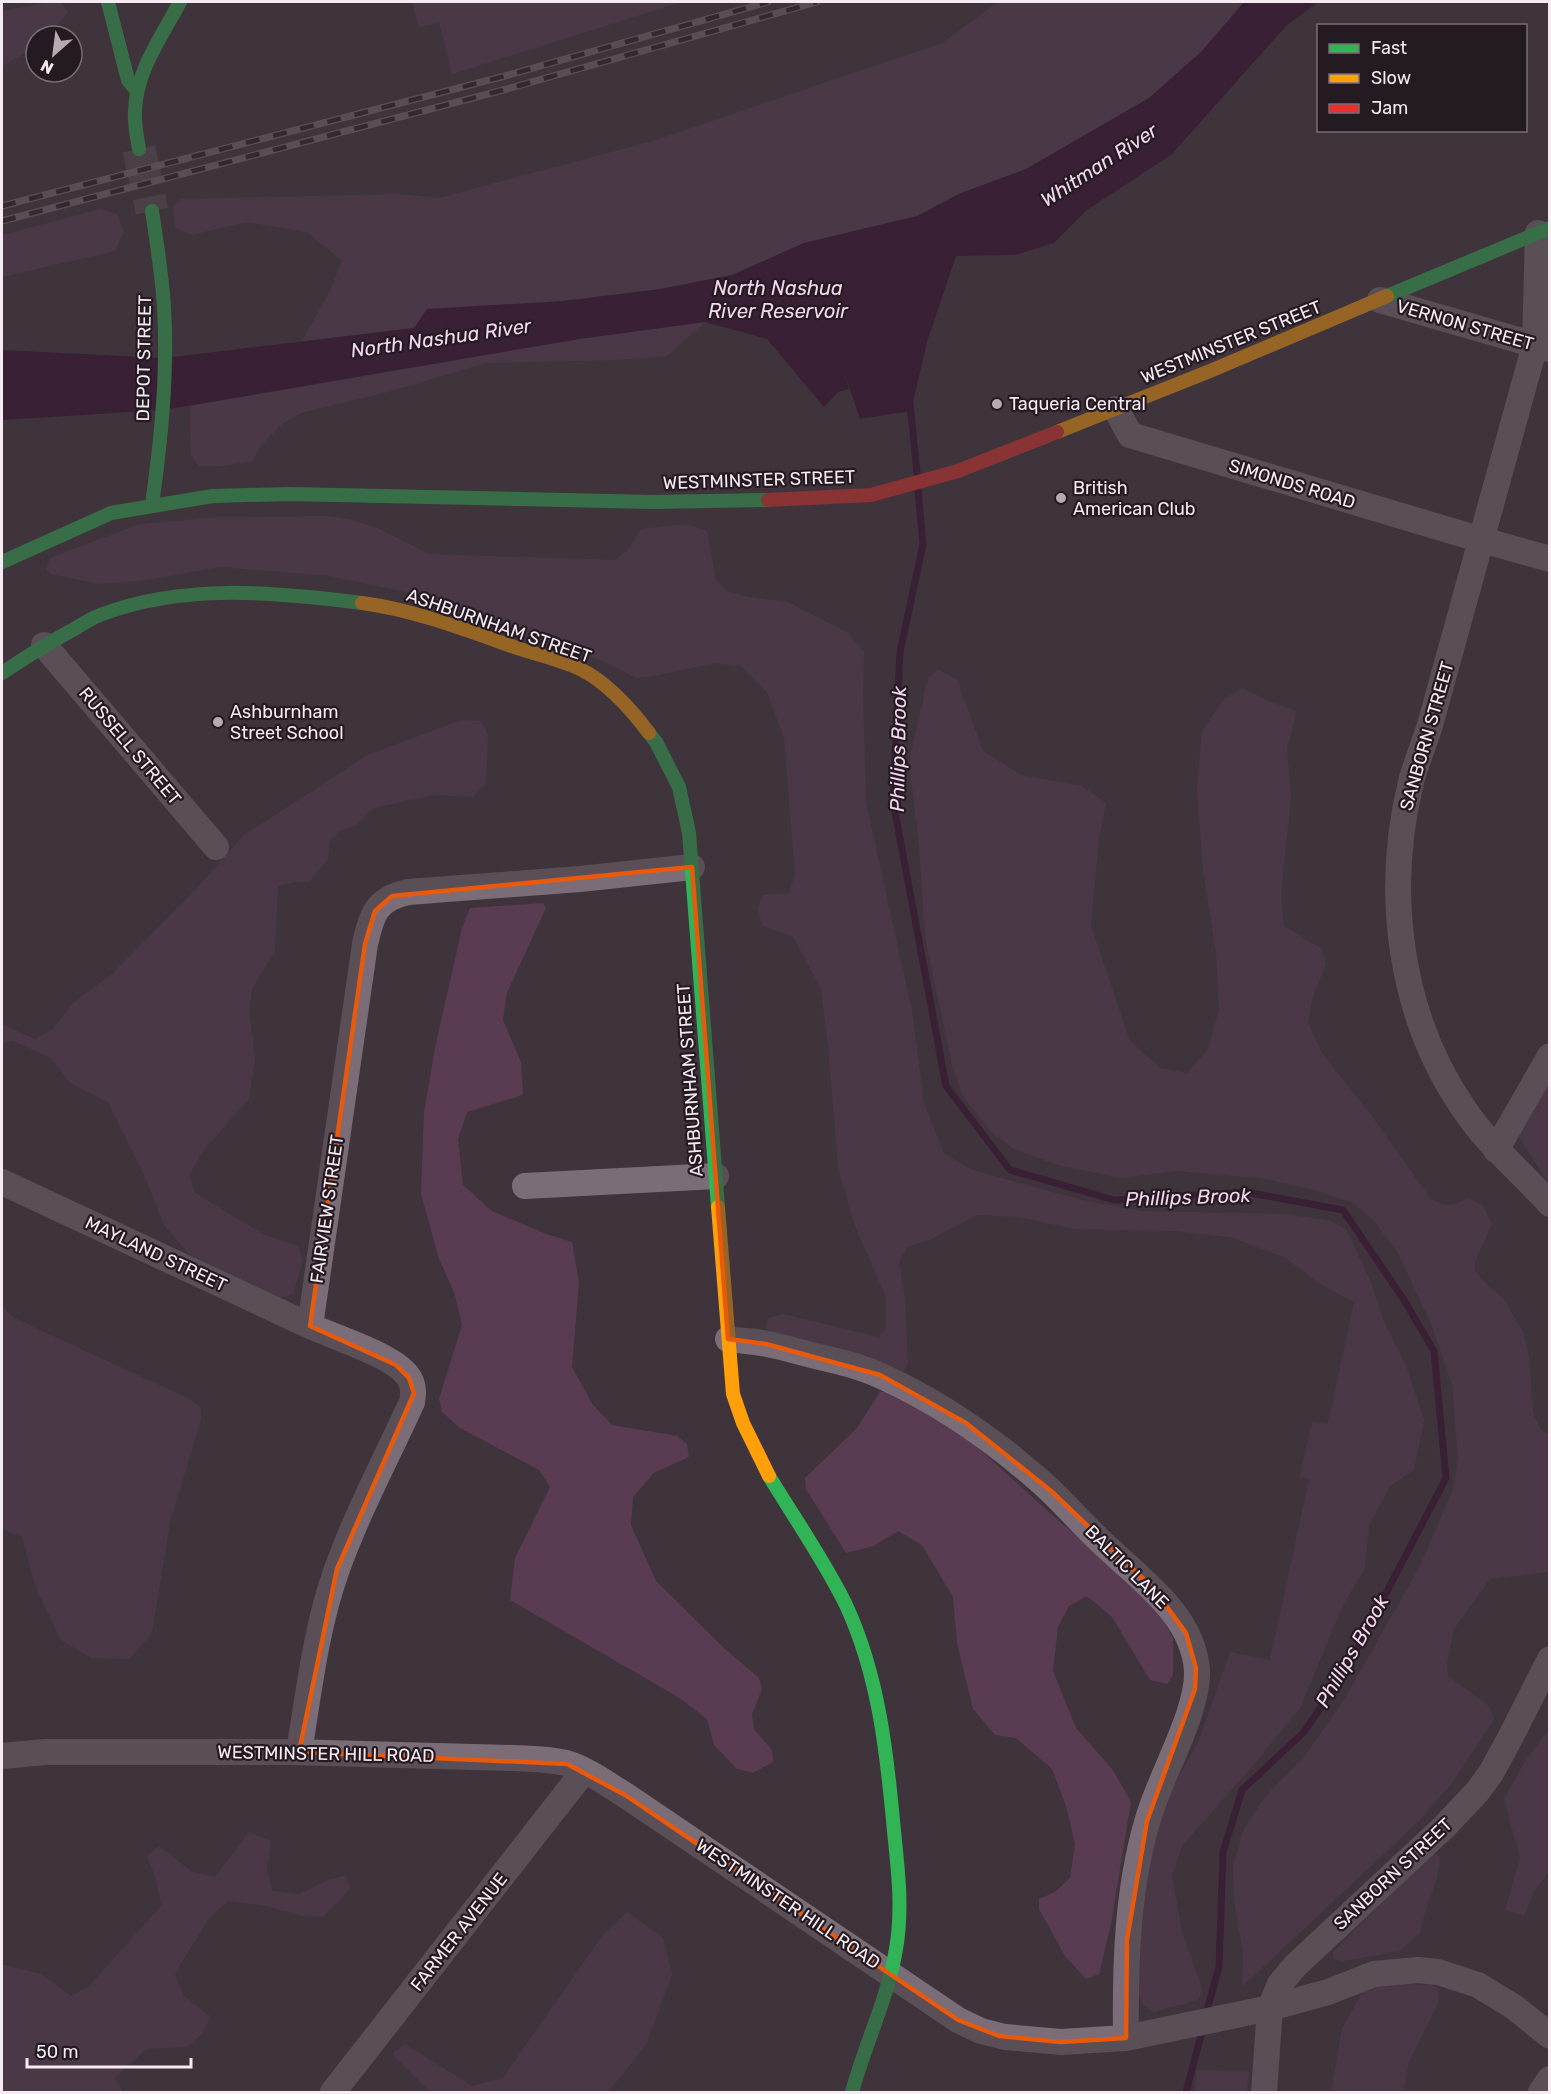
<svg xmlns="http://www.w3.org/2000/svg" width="1551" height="2094" font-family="Rubik,sans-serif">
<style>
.green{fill:#593c52}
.water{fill:#32072c}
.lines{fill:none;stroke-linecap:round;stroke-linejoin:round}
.stream{stroke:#32072c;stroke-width:7}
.secondary-tunnel{stroke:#5a4f57;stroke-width:33;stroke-dasharray:33 16;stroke-linecap:butt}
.street{stroke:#7b6d78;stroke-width:26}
.fast{stroke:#30b455;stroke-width:14}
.slow{stroke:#ff9f0a;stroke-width:14}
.jam{stroke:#e5322d;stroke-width:14}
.rail-casing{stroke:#796e76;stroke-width:7}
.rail{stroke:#241b22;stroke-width:4.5;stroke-dasharray:14;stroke-linecap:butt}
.marked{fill:none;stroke:#e8590c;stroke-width:4.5;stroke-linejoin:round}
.poi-dot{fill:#b6aab3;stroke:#241b22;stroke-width:2}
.labels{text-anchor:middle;stroke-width:4.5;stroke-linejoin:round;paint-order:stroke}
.street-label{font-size:18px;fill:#f6eaf3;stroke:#241b22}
.poi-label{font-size:18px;fill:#f6eaf3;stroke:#241b22;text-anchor:start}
.water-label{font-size:20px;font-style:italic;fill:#f6d6ee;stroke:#241b22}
</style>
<rect width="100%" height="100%" fill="#3f343c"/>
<g class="green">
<polygon points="53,2 61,2 68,12 47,36 36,36 36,47 2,66 2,11"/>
<polygon points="412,2 682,2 452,74 439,23 419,27"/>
<polygon points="998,2 1244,2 1202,51 1149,98 1026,169 961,193 917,216 804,243 732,275 660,289 563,301 415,328 302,341 329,293 342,261 307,232 246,222 192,235 175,227 173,206 182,199 399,194 439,198 653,141 942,43"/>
<polygon points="101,209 117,214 124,232 115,251 2,277 2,235"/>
<polygon points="705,322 667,356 617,360 486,363 388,392 301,413 283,423 263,443 252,461 223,466 199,466 191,456 190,406 579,339"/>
<polygon points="326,516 349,519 375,527 429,554 614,560 628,550 641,529 686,524 707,531 716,580 727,591 749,597 788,602 848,633 864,651 863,695 866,802 912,1011 924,1103 944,1153 972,1170 1082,1200 1141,1211 1283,1214 1328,1220 1346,1229 1370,1280 1385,1324 1406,1366 1424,1420 1414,1470 1390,1486 1369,1525 1365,1568 1343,1605 1300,1708 1256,1762 1182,1846 1172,1876 1182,1932 1203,1991 1198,2000 1154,2012 1144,2006 1136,1991 1146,1874 1159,1822 1172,1789 1199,1740 1230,1652 1270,1660 1309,1479 1300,1477 1312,1422 1328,1424 1354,1302 1317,1282 1286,1258 1230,1237 1174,1231 1074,1229 1019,1217 977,1215 929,1240 908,1247 899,1262 905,1299 908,1364 902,1374 772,1334 765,1328 768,1318 783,1314 879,1337 886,1327 886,1297 855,1226 838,1167 829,1056 821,988 793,937 763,926 757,909 763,895 789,893 795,875 784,738 767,692 742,667 716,663 654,676 636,678 607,663 421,595 329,576 221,567 140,581 100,584 50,574 46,569 50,558 140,524 219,517"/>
<path d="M 939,670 L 957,680 L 983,751 L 1021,775 L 1082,786 L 1106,803 L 1099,839 L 1091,926 L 1130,1041 L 1160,1068 L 1187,1073 L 1208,1049 L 1219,1009 L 1216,953 L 1203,869 L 1197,789 L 1202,731 L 1224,699 L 1243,688 L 1268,701 L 1297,711 L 1287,748 L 1291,796 L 1281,896 L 1284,926 L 1322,949 L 1326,964 L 1312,999 L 1308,1023 L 1322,1053 L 1371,1115 L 1430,1198 C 1445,1208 1453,1206 1468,1198 L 1483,1205 L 1492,1224 L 1475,1261 L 1475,1270 L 1484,1282 L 1503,1298 L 1523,1332 L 1529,1356 L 1533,1413 L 1541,1430 L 1549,1435 L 1549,1572 L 1490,1579 L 1454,1629 L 1447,1664 L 1448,1676 L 1489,1706 L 1494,1719 L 1452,1783 L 1419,1821 L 1242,1987 L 1243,1951 L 1234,1903 L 1233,1867 L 1244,1828 L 1265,1797 L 1304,1757 L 1344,1700 L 1420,1566 L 1453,1490 L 1458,1458 L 1452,1385 L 1432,1326 L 1398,1253 L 1374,1221 L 1352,1202 L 1307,1188 L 1261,1178 L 1176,1171 L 1122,1178 L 1058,1165 L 1014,1149 L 993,1134 L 963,1096 L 952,1065 L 925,936 L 919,845 L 909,762 L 928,678 Z"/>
<polygon points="461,720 481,721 488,735 486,783 473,797 434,795 373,808 358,824 339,832 330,841 328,859 309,882 295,882 278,886 275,950 252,989 249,1011 255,1058 249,1099 202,1152 189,1176 195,1193 263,1234 298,1246 303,1260 293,1294 277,1299 189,1254 164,1225 145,1177 108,1102 70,1083 51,1058 13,1041 2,1043 2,1024 35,1039 53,1029 72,1004 113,973 197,888 244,835 368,755"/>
<polygon points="543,903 546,908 507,993 503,1020 521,1062 523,1095 467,1112 458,1139 463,1185 492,1211 546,1234 572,1242 579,1283 572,1367 593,1405 612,1425 677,1436 687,1444 689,1457 654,1473 633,1497 631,1525 656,1581 725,1649 759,1678 762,1689 752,1714 754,1729 772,1750 773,1762 753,1773 737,1769 714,1745 707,1719 678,1697 510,1600 515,1558 550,1487 539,1470 460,1428 442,1412 439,1399 462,1325 454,1292 439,1259 421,1194 424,1112 436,1043 462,928 470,908"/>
<polygon points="1549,1083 1549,1184 1519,1137 1528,1113"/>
<polygon points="4,1308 10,1315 33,1327 188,1398 201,1408 201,1420 170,1522 152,1633 129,1659 91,1658 61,1640 37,1591 22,1537 2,1529 2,1310"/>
<polygon points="900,1391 966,1437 1060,1522 1152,1599 1173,1638 1173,1675 1167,1684 1150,1680 1112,1617 1087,1596 1069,1606 1058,1627 1053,1671 1076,1728 1113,1770 1131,1802 1111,1924 1099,1974 1086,1979 1065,1956 1039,1909 1039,1899 1055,1892 1070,1878 1075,1844 1066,1806 1052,1769 1016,1738 995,1735 973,1709 957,1643 953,1597 922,1545 898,1531 874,1546 846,1553 806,1489 805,1478 857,1428 880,1392"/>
<polygon points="1549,1729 1549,1872 1534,1891 1524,1916 1505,1910 1520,1858 1504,1799 1524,1763"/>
<polygon points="249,1832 271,1841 267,1870 272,1891 300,1894 328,1880 347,1875 349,1890 323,1917 301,1916 267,1906 229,1901 210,1917 175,1973 183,1995 210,2016 204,2032 186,2047 146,2049 115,2078 123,2092 2,2092 2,1964 41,1974 71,1996 89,1986 162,1905 155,1876 147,1856 159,1846 191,1871 215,1877"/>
<polygon points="1435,1854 1440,1857 1437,1878 1425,1912 1420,1933 1400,1951 1343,1961 1333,1959 1333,1952 1392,1893 1420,1859"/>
<polygon points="627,1912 663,1938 672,1975 646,2045 608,2092 430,2092 392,2054 405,2044 472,2086 503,2078 602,1936"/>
<polygon points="1379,1983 1432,1985 1439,1989 1438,2003 1408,2065 1403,2092 1331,2092 1342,2028 1363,1991"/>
<polygon points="1197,2070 1249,2071 1247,2092 1195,2092"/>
</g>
<polygon class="water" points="1244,2 1318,2 1286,26 1172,154 1087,210 1054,243 1015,255 956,256 927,342 911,411 860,419 844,372 849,389 838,392 824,407 767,339 705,322 579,339 163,410 2,420 2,350 165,358 414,328 427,309 563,301 660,289 732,275 804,243 917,216 961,193 1026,169 1149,98 1202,51"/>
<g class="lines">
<g class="stream">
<polyline points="910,403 917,473"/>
<polyline points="918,490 923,544 900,652 893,801 946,1086 1010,1170 1114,1200 1246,1192 1343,1210 1404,1300 1434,1351 1446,1478 1346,1670 1304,1732 1242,1790 1223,1852 1219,1967 1206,2014"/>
<polyline points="1186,2092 1203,2028"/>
</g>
<polyline class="secondary-tunnel" points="139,149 152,211"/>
<g class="street">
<path d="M 1538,233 L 1535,345 L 1430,725 C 1424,744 1416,763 1411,782 C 1384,892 1399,1015 1464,1109 C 1488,1145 1521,1172 1550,1204"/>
<polyline points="1380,300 1549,349"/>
<polyline points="1116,409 1130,435 1482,540 1550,559"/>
<polyline points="44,645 216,847"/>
<polyline points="1496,1150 1550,1056"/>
<polyline points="2,1182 310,1326"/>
<polyline points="525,1186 716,1176"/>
<path d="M 728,1339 C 741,1341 755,1341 767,1344 C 783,1347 799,1352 815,1356 C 837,1361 860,1366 881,1376 C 939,1402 992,1439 1040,1481 C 1065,1503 1085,1528 1110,1550 C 1145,1583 1193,1617 1197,1670 C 1199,1712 1160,1776 1148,1819 C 1127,1889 1125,1965 1126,2038"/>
<path d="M 299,1752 C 309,1691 316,1627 337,1569 C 358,1511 387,1457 412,1402 C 414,1392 414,1383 407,1375 C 392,1355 334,1337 310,1326 L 365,944 C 372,914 376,899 408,892 L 580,879 L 692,867"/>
<path d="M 2,1756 L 46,1752 L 290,1752 L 514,1758 C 531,1759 549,1759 566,1763 C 587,1769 607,1784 625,1795 L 958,2020 L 981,2031 L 1005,2037 L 1061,2042 L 1126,2038 L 1270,2008 L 1328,1992 L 1374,1974 L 1418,1970 L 1438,1972 L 1478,1985 L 1514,2007 L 1550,2036"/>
<polyline points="333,2092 584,1771"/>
<polyline points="1264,2092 1270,2008 1280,1984 1295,1966 1444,1827 1477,1792 1491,1773 1509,1740 1550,1659"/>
<polyline points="1541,2092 1550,2079"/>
</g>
<g class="fast">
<polyline points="108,2 128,80 137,91"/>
<path d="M 139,149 C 137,137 134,124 135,111 C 136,71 162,36 180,2"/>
<path d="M 152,211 C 157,243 162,275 164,307 C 168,373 161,440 152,505"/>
<polyline points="1387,296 1550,228"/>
<polyline points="2,562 111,513 213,496 289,494 653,502 768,500"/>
<path d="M 2,673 C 26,657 50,642 76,628 C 84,623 92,618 100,615 C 184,583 274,592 362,603"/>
<polyline points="649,733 656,742 679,787 689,833 718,1207"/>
<path d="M 769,1476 C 795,1519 824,1560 846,1605 C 879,1676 887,1754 894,1831 C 898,1870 903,1909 896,1949 C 888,1998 865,2044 852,2092"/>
</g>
<g class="slow">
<polyline points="1057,432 1210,371 1387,296"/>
<path d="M 362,603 C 415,610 466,630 517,648 C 538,655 562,660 582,670 C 609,684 631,709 649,733"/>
<polyline points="718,1207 733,1394 743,1423 769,1476"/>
</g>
<polyline class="jam" points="768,500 871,495 958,471 1057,432"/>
<g class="rail-casing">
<g id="rail">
<polyline points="2,206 505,76 768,2"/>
<polyline points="2,221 507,89 817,2"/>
</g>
</g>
<use href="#rail" class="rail"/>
</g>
<path d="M0 0H1551V2094H0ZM 692,867 L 728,1339 L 766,1344 L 880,1375 L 966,1423 L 1051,1491 L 1154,1589 L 1186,1633 L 1196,1668 L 1195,1689 L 1147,1821 L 1127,1940 L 1126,2038 L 1061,2042 L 999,2036 L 958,2020 L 625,1795 L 567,1764 L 299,1752 L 337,1569 L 414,1393 L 409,1378 L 396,1365 L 310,1326 L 365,944 L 375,911 L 392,896 Z" fill="#3f343c" fill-opacity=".55" fill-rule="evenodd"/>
<path class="marked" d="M 692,867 L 728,1339 L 766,1344 L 880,1375 L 966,1423 L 1051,1491 L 1154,1589 L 1186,1633 L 1196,1668 L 1195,1689 L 1147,1821 L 1127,1940 L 1126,2038 L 1061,2042 L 999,2036 L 958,2020 L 625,1795 L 567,1764 L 299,1752 L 337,1569 L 414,1393 L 409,1378 L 396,1365 L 310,1326 L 365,944 L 375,911 L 392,896 Z"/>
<g class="poi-dot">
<circle cx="997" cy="404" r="6"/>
<circle cx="1061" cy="498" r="6"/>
<circle cx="218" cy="722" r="6"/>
</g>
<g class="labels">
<g class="street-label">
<text transform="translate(1465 325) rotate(16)" y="6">VERNON STREET</text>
<text transform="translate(1231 342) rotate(-22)" y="6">WESTMINSTER STREET</text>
<text transform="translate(144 358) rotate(-89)" y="6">DEPOT STREET</text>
<text transform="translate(759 480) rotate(-2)" y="6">WESTMINSTER STREET</text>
<text transform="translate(1292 484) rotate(17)" y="6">SIMONDS ROAD</text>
<text transform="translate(499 626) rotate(19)" y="6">ASHBURNHAM STREET</text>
<text transform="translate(1427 736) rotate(-74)" y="6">SANBORN STREET</text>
<text transform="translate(130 746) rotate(50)" y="6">RUSSELL STREET</text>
<text transform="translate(690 1080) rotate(-94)" y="6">ASHBURNHAM STREET</text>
<text transform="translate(327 1209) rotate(-82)" y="6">FAIRVIEW STREET</text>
<text transform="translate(156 1254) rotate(25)" y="6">MAYLAND STREET</text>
<text transform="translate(1127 1567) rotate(45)" y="6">BALTIC LANE</text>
<text transform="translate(326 1754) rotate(1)" y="6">WESTMINSTER HILL ROAD</text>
<text transform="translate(1393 1874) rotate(-43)" y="6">SANBORN STREET</text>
<text transform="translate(788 1904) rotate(34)" y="6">WESTMINSTER HILL ROAD</text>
<text transform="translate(459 1932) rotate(-52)" y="6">FARMER AVENUE</text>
</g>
<g class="poi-label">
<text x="1009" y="410">Taqueria Central</text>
<text x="1073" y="494">British<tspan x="1073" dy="21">American Club</tspan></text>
<text x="230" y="718">Ashburnham<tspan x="230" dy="21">Street School</tspan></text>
</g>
<g class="water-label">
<text transform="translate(1099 165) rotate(-33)" y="7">Whitman River</text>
<text x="778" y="295">North Nashua<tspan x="778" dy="23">River Reservoir</tspan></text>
<text transform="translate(441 338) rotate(-8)" y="7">North Nashua River</text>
<text transform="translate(898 749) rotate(-89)" y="7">Phillips Brook</text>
<text transform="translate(1188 1197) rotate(-2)" y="7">Phillips Brook</text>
<text transform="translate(1352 1651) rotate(-60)" y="7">Phillips Brook</text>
</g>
</g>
<rect width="1551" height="2094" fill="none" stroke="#f6eaf3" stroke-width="6"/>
<rect x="1317" y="24" width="210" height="108" fill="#241b22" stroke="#786e76" stroke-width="1.5"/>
<rect x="1329" y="44" width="30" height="9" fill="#30b455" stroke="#786e76" stroke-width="1.5"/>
<text x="1371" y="54" font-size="18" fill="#f6eaf3">Fast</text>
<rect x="1329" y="74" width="30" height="9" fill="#ff9f0a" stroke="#786e76" stroke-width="1.5"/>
<text x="1371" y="84" font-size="18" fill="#f6eaf3">Slow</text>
<rect x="1329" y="104" width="30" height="9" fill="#e5322d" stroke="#786e76" stroke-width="1.5"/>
<text x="1371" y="114" font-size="18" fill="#f6eaf3">Jam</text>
<g transform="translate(54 54) rotate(208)"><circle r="28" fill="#241b22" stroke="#786e76" stroke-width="1.5"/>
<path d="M0-4.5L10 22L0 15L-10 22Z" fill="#b6aab3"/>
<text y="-9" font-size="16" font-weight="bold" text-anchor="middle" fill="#f6eaf3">N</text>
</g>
<path d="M27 2058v9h164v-9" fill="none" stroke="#f6eaf3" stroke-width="3"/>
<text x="36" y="2058" font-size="18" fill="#f6eaf3" stroke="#241b22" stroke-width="4.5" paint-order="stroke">50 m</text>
</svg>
